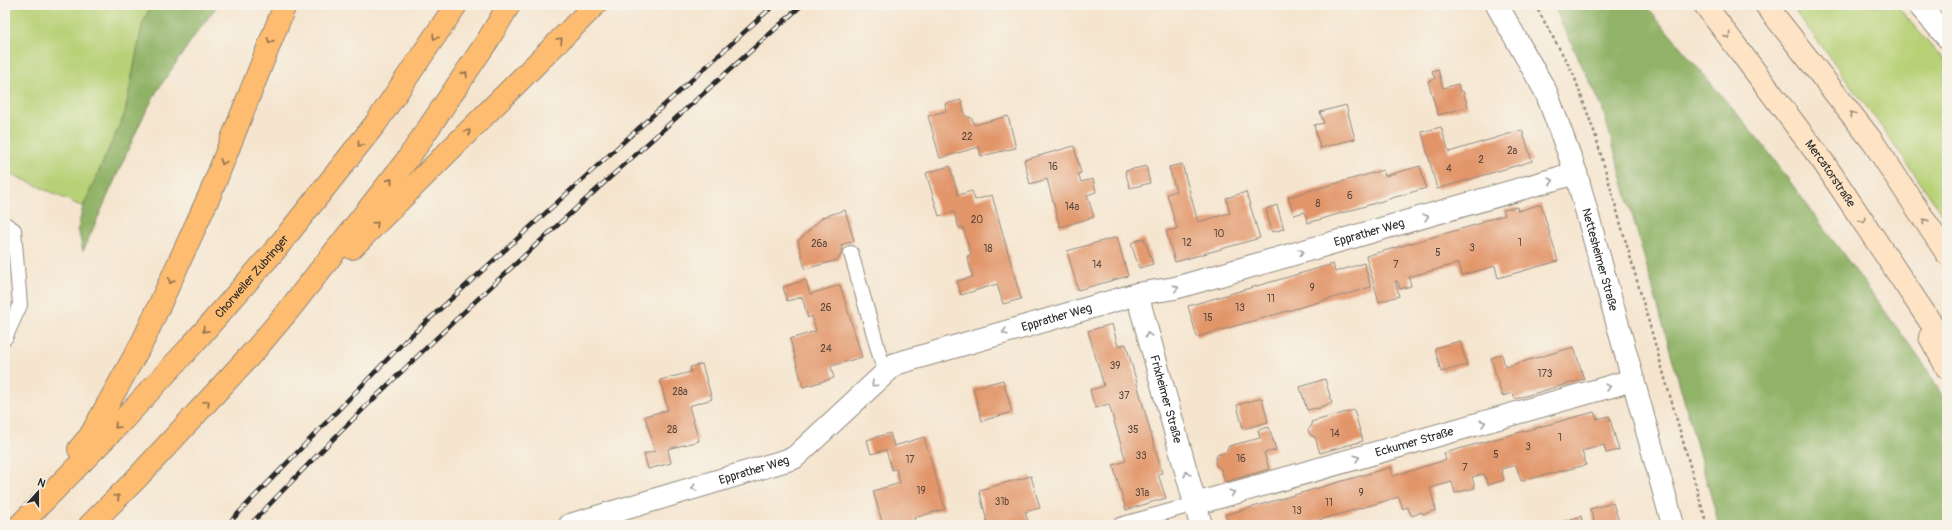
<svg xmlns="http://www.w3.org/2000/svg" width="1952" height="530" font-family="Pangolin,sans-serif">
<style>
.green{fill:#b7d177;stroke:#717e51}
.forest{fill:#91b368;stroke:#5e6f4a}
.building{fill:#e29569}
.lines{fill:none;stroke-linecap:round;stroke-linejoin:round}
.service-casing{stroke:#90887d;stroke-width:16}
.minor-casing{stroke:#90887d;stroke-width:24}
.tertiary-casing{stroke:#90887d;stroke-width:24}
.secondary-casing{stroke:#90887d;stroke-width:24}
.trunk-casing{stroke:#90887d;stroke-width:24}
.path{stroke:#90887d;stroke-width:2.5;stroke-dasharray:3 3;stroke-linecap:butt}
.service{stroke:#fff;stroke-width:14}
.minor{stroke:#fff;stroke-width:22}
.tertiary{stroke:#fff;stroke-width:22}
.secondary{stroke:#fee4c5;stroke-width:22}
.trunk{stroke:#fdbc6f;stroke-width:22}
.rail-casing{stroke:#2b2b2b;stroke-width:4.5}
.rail{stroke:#f7f3e8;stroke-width:3;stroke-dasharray:9;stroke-linecap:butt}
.oneway{stroke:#948878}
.oneway2{stroke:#8a6c4a}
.oneway3{stroke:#a0a0a0}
.labels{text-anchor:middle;stroke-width:4;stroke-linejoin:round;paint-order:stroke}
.number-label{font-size:10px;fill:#59463a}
.street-label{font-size:12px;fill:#2b2b2b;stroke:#f7f3e8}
</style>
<rect width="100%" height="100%" fill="#f7f3e8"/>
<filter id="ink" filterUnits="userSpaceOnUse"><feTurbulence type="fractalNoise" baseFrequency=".025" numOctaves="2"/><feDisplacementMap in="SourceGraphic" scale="8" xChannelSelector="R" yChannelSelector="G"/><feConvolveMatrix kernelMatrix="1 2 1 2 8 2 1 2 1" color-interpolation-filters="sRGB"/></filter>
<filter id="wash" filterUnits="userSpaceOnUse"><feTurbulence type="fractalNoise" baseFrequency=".012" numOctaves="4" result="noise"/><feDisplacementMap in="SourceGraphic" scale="16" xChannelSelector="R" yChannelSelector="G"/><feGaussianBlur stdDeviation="0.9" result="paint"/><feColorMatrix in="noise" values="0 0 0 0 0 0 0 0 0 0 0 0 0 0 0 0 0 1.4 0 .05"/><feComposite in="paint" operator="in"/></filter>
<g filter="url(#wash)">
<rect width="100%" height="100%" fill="#f5e5cf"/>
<g class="green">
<polygon points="5,5 151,5 142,26 125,113 83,207 5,171"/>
<polygon points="1791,5 1896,5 1936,52 1947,62 1947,221 1884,130"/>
</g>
<g class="forest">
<polygon points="151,5 218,5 197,32 157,91 141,121 83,251 78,228 83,207 125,113 142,26"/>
<polygon points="1553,5 1645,5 1764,146 1925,366 1947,404 1947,525 1719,525 1602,107"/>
</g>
<g id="blocks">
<g class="building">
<polygon points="1438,69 1443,88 1458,84 1460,92 1463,91 1468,107 1438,115 1428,81 1435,79 1432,71"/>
<polygon points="961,100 965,116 972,118 974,125 1008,116 1016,148 981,156 979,147 940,158 928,116 946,111 945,104"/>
<polygon points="1346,105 1355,139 1320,148 1314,125 1324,123 1320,112"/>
<polygon points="1441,127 1449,152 1522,130 1532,161 1437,189 1422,132"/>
<polygon points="1074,146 1081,173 1078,174 1081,182 1093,179 1096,192 1087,195 1094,217 1060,227 1047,179 1030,184 1024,160"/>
<polygon points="1182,164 1198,222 1230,213 1226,198 1246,192 1260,238 1175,262 1166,231 1177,229 1167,194 1176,191 1169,167"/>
<polygon points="950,166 958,195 972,191 975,200 992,195 1021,299 1003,304 997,284 961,295 957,281 973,277 967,256 971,255 963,227 959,228 954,212 939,216 926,173"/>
<polygon points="1146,166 1150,183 1130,188 1125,171"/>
<polygon points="1420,166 1426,188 1308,223 1305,212 1294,215 1288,197 1383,170 1385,176"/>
<polygon points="1541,204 1558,261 1498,278 1495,266 1462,275 1459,263 1409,277 1411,286 1400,289 1397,281 1395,281 1399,296 1379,302 1366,256 1482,223 1482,221 1505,215 1503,210 1517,207 1518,211"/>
<polygon points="1277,205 1284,229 1272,232 1266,209"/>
<polygon points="845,210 854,241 841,245 843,251 838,260 805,269 798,241 823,217"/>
<polygon points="1117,237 1128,276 1078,290 1067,251"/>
<polygon points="1144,238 1153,264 1139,268 1131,243"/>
<polygon points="1364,263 1371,287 1197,337 1188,306 1333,264 1335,272"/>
<polygon points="806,280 810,294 840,285 862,357 831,366 834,378 803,387 790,339 816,331 812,316 808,318 802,297 787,301 783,287"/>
<polygon points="1112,324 1118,346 1126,344 1162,473 1158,474 1166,498 1126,510 1113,465 1126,461 1113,418 1109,404 1095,408 1090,390 1104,386 1088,331"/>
<polygon points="1460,341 1467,365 1441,372 1435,348"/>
<polygon points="1574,347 1584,379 1515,399 1513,393 1502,396 1491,358 1502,354 1505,367"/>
<polygon points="702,364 712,399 689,406 699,441 668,449 671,463 648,469 644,454 655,451 645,416 668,410 660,380 691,372 690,367"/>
<polygon points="1325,379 1332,403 1320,407 1319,409 1317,408 1307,410 1300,387"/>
<polygon points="1003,380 1012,412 982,421 973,388"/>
<polygon points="1262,398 1268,422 1243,429 1237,405"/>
<polygon points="1354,410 1363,441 1320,453 1315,437 1310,435 1308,430 1312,425 1311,422"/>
<polygon points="1594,412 1597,419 1609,416 1619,450 1606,453 1604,445 1582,451 1586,465 1521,481 1516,465 1501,469 1504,480 1488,485 1484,474 1472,477 1475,488 1455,493 1452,482 1430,488 1436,510 1423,514 1422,512 1412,516 1407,507 1403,509 1399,497 1302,525 1228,525 1225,515 1391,467 1393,476 1446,460 1444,453"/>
<polygon points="1269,427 1276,450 1264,453 1269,469 1225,482 1221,469 1216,466 1215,461 1217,455 1226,452 1229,446 1260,438 1258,430"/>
<polygon points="890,433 894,446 924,437 945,509 914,518 916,525 883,525 873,491 900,483 896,469 892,470 886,450 871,454 867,440"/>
<polygon points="1031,476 1040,508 1025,512 1029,523 988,525 979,490"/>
<polygon points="1613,503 1620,525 1595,525 1590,509"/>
<polygon points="1581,516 1583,525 1551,525"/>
</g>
</g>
</g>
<g filter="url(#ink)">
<use href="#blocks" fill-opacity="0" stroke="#90887d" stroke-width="1"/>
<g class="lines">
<g class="service-casing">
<g id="service">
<polyline points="5,224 14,230 20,305 5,338"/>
<polyline points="851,253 881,360 889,369"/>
<polyline points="1120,525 1195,504"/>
</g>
</g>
<g class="minor-casing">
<g id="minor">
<path id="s1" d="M 1497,5 L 1546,92 L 1576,173 L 1673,525"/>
<path id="s2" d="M 1137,294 L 1201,525"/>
<path id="s3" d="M 1195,504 L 1633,380"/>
<path id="s4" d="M 570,525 L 794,458 L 895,364 L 1137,294 L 1175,288 L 1576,173"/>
</g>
</g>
<g class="tertiary-casing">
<polyline id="tertiary" points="1919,5 1947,37"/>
</g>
<g class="secondary-casing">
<g id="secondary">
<path id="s5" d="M 1705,5 L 1824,163 L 1947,347"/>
<polyline points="1766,5 1873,142 1947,254"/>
<polyline points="1930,337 1947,368"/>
</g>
</g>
<g class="trunk-casing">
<g id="trunk">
<polyline points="352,248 595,5"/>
<polyline points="79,449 90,436 144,339 211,192 285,5"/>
<path id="s6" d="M 20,525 L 123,420 L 192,345 L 276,249 L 376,123 L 456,5"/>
<polyline points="90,525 136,479 256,349 288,311 407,160 488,40 509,5"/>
</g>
</g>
<polyline class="path" points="1535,5 1573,73 1595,134 1707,525"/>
<use href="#service" class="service"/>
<use href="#minor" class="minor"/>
<use href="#tertiary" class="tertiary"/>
<use href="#secondary" class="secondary"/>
<use href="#trunk" class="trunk"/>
<g class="rail-casing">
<g id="rail">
<polyline points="227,525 404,342 774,5"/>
<path d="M 250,525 C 423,341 614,174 802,5"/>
</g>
</g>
<use href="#rail" class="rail"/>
</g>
<defs><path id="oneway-chevron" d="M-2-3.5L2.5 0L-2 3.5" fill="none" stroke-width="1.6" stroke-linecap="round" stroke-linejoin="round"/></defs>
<g class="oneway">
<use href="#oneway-chevron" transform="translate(1728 36) rotate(53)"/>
<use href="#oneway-chevron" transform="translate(1852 114) rotate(-128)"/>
<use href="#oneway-chevron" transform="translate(1863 220) rotate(56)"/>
<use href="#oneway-chevron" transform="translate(1925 221) rotate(-124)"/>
</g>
<g class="oneway2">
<use href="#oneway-chevron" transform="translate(435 37) rotate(124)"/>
<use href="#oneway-chevron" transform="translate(560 40) rotate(-45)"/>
<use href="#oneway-chevron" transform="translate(270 41) rotate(113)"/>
<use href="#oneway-chevron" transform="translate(465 74) rotate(-56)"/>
<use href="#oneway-chevron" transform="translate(468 132) rotate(-45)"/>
<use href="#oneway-chevron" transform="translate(360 144) rotate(128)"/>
<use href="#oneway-chevron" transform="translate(223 162) rotate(111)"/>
<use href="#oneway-chevron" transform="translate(390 181) rotate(-52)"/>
<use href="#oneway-chevron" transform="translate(376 224) rotate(-45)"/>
<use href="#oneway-chevron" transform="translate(171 281) rotate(114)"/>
<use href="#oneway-chevron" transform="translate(205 330) rotate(131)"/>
<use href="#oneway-chevron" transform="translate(207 403) rotate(-47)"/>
<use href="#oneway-chevron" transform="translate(117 426) rotate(134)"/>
<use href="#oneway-chevron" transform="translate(117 497) rotate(-45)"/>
</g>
<g class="oneway3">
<use href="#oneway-chevron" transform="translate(1551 181) rotate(-16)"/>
<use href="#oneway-chevron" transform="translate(1426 217) rotate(-16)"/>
<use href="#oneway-chevron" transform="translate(1301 252) rotate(-16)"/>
<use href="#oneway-chevron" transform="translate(1176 288) rotate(-13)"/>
<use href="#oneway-chevron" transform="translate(1005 332) rotate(164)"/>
<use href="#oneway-chevron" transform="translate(1148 335) rotate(-105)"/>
<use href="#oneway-chevron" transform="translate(874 384) rotate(137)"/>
<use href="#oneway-chevron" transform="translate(1608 387) rotate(-16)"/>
<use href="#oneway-chevron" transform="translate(1483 423) rotate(-16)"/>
<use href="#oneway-chevron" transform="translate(1357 458) rotate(-16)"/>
<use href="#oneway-chevron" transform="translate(1187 474) rotate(-105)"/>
<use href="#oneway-chevron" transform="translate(694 488) rotate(163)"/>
<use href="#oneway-chevron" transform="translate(1232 493) rotate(-16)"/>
</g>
</g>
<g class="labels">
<g class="number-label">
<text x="967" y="140">22</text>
<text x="1512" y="154">2a</text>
<text x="1481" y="163">2</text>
<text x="1053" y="170">16</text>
<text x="1449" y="172">4</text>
<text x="1350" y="199">6</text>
<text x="1318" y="207">8</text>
<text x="1072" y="210">14a</text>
<text x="977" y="223">20</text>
<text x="1219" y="237">10</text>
<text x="1187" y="246">12</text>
<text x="1520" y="246">1</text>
<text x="819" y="247">26a</text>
<text x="1472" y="251">3</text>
<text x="988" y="252">18</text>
<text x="1438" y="256">5</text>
<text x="1097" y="268">14</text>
<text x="1396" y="268">7</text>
<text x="1312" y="291">9</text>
<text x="1271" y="302">11</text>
<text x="826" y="311">26</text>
<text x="1240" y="311">13</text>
<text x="1208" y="321">15</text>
<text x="826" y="352">24</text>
<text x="1115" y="369">39</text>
<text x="1545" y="377">173</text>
<text x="680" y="395">28a</text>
<text x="1124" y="399">37</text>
<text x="672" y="433">28</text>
<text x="1133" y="433">35</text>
<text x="1335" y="437">14</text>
<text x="1560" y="441">1</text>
<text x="1528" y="450">3</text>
<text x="1496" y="458">5</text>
<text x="1141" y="459">33</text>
<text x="1241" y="462">16</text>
<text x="910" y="463">17</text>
<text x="1465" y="471">7</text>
<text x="921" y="494">19</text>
<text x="1142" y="496">31a</text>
<text x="1361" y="496">9</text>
<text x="1002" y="505">31b</text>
<text x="1329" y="506">11</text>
<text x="1297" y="514">13</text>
</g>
<g class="street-label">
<text dy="4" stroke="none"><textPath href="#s5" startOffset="210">Mercatorstraße</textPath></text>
<text dy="4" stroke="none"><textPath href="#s4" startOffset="864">Epprather Weg</textPath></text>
<text dy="4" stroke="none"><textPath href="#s1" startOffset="276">Nettesheimer Straße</textPath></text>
<text dy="4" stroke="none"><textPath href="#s6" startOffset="340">Chorweiler Zubringer</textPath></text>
<text dy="4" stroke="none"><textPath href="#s4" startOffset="540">Epprather Weg</textPath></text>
<text dy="4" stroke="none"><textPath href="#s2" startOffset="109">Frixheimer Straße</textPath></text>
<text dy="4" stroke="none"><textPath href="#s3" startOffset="228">Eckumer Straße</textPath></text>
<text dy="4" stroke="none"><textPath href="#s4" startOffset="192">Epprather Weg</textPath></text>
</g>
</g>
<rect width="1952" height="530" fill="none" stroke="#f7f3e8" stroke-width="20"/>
<g transform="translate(38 492) rotate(21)" stroke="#f7f3e8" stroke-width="3" paint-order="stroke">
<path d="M0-3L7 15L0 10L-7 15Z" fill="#2b2b2b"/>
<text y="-6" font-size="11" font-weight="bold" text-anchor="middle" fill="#2b2b2b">N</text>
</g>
</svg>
